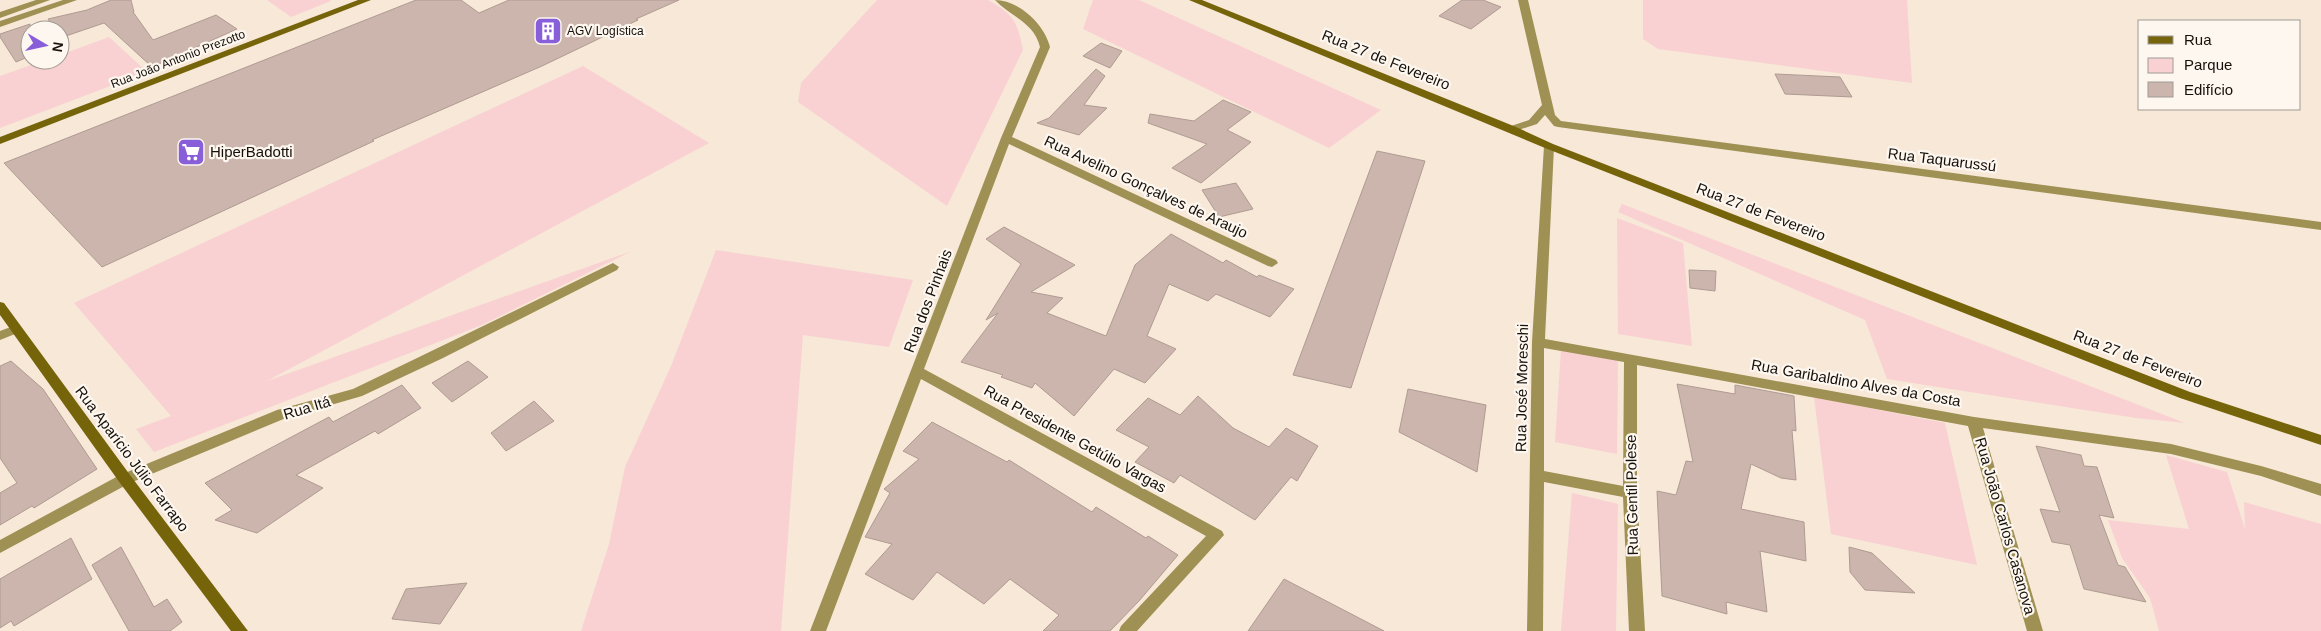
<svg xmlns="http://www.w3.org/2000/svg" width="2321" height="631" font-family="Helvetica,sans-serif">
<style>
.green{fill:#f9d1d2}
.building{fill:#cbb5ad;stroke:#b09b93}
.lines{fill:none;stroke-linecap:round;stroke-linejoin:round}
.street{fill:#9f9053;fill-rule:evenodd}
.secondary{fill:#76640b;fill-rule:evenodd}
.labels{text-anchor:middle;stroke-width:4.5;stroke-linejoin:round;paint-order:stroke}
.far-poi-label{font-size:12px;fill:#15100a;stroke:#fdf7f0;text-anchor:start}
.far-street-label{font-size:12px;fill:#15100a;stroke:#fdf7f0}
.street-label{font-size:15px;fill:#15100a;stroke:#fdf7f0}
.poi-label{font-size:15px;fill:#15100a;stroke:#fdf7f0;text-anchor:start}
</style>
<rect width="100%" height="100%" fill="#f7e8d8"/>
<g class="green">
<polygon points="267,0 330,0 331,1 291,17"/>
<path d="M 877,0 L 988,0 C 1014,15 1017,21 1023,50 L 947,206 L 798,102 L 801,83 Z"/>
<polygon points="1093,0 1139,0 1381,110 1329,148 1083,29"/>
<polygon points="1643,0 1907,0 1912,83 1658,49 1643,39"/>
<polygon points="109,37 147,72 0,128 0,76 45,60 60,60 60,55"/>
<polygon points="583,66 709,143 267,381 632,251 482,325 154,452 136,429 171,416 74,303"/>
<polygon points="1622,204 2185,423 2136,418 1887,379 1865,320 1618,212"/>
<polygon points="1617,218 1683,243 1692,346 1618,334"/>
<polygon points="716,250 913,280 889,347 803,335 781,631 581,631 609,544 625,467 671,366"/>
<polygon points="1561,349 1618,359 1617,454 1555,442"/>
<polygon points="1814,397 1945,423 1977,565 1831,534"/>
<polygon points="2166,455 2227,472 2245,529 2244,502 2321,524 2321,631 2159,631 2150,598 2122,558 2108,520 2189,529"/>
<polygon points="1572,493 1618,504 1616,631 1561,631"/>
</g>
<g class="building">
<polygon points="111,0 131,0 134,12 133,12 153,40 216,15 237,29 152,67 104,23 60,38 60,30 48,30 47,26 51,24 48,19 87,10"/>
<polygon points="416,0 461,0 479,13 509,0 679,0 636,19 638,20 542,66 372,140 374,141 102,267 4,163"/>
<polygon points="1462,0 1483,0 1501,7 1471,29 1439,16"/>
<polygon points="30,24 30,56 16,62 0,37 0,34"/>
<polygon points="1101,43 1122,51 1110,68 1083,56"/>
<polygon points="1096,69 1105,76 1084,105 1107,108 1079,135 1037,123 1049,118"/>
<polygon points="1775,74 1840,77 1852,97 1785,94"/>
<polygon points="1223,100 1251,112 1227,130 1251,142 1201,183 1172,168 1207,144 1148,123 1150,114 1194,121"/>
<polygon points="1377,151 1425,161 1351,388 1293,375"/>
<polygon points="1236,183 1253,209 1219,217 1202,190"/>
<polygon points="1004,227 1075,265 1031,292 1063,298 1047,313 1106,336 1135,265 1171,234 1223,263 1226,260 1257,277 1259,275 1294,289 1270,317 1216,294 1208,301 1169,284 1147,336 1176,349 1145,383 1114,369 1074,416 1035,383 1032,388 1001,377 1003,375 961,362 998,313 986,320 1021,264 986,239"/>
<polygon points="1689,270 1716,271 1715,291 1690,288"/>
<polygon points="11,361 43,389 97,469 34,508 32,506 0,525 0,493 17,483 0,458 0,366"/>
<polygon points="468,361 488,377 452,402 432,383"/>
<polygon points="1677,384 1735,394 1735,385 1794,396 1796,431 1792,430 1796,480 1781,478 1751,464 1741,509 1804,522 1806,561 1760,551 1767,612 1726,602 1727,614 1662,596 1657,491 1676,495 1686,461 1693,462"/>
<polygon points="402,385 421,408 378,434 375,431 296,475 323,488 257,533 215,520 232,510 205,483 329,417 333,422"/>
<polygon points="1408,389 1486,405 1477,472 1399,432"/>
<polygon points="1198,396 1233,428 1269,447 1286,428 1318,446 1297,481 1291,477 1255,520 1180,475 1174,483 1135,462 1149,447 1116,430 1148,398 1180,415"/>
<polygon points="534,401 554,421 506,451 491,433"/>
<polygon points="932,422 1007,462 1009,460 1092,512 1096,507 1146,538 1148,536 1178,555 1139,601 1110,631 1043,631 1059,615 1010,579 984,604 937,572 913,600 865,574 892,544 865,537 890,493 884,489 919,459 903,451"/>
<polygon points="2036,446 2081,455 2084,466 2097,467 2114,518 2099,515 2118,565 2125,567 2146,602 2084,589 2070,545 2052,542 2040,509 2060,512"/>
<polygon points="71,538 92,579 14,626 11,621 0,628 0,579"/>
<polygon points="121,547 154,607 167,599 182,622 170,631 129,631 92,565"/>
<polygon points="1849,547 1872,553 1915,593 1865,590 1850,572"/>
<polygon points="1284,579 1384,631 1248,631"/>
<polygon points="467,583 440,624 392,619 406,589"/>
</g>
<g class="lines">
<g class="street">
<polygon points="36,0 50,0 0,18 0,12"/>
<polygon points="63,0 77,0 0,27 0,21"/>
<path d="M 995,0 C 1019,0 1045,25 1050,47 L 1012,137 L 1276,260 L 1278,263 L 1272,267 L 1268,266 L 1009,144 L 924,369 L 1222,531 L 1224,535 L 1137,631 L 1119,631 L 1121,626 L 1206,536 L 921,379 L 826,631 L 810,631 L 1001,138 L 1040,47 C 1034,22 1011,17 995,0 Z"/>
<polygon points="1518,0 1528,0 1555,115 1561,121 2321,222 2321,230 1558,127 1554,126 1545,115 1537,124 1512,132 1508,131 1508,127 1529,120 1542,105"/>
<path d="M 1549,143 L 1554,146 L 1545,339 L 1974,417 L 2171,444 L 2261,466 L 2321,484 L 2321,496 L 2261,476 L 2171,454 L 1983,428 L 2043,631 L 2027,631 L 1968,426 L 1637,365 L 1637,493 L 1645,631 L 1629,631 L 1623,497 L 1544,482 L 1543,631 L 1527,631 L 1532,342 L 1544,146 ZM 1544,348 L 1624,362 L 1623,486 L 1544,471 Z"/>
<polygon points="613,263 619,267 617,270 443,358 362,396 286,418 130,483 0,553 0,540 120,475 277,410 353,389"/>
<polygon points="16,325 22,329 20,332 0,340 0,331"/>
</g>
<g class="secondary">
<polygon points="358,0 371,0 0,144 0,137"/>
<polygon points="1189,0 1202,0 1516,127 1553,144 2190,392 2321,435 2321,445 2180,398 1545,148"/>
<polygon points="0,302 4,303 130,475 248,631 231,631 120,483 0,315"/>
</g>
</g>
<defs>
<g id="building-square" transform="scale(1.4375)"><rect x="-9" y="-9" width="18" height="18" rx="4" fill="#895fd9" stroke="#fdf7f0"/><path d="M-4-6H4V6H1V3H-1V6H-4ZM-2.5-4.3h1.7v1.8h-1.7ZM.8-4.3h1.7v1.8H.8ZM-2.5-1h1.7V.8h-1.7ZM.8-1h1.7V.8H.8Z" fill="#fff"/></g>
<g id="supermarket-square" transform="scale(1.4375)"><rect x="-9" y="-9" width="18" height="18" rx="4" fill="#895fd9" stroke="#fdf7f0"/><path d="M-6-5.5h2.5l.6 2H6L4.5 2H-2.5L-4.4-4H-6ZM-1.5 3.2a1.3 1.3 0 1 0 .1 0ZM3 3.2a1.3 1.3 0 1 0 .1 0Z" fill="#fff"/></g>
</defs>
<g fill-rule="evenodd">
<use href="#building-square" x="548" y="31"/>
<use href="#supermarket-square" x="191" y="152"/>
</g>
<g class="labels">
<g class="far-poi-label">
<text x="567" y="35">AGV Logística</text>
</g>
<g class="far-street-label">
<text transform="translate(178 59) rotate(-21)" y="4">Rua João Antonio Prezotto</text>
</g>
<g class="street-label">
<text transform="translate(1386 60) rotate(22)" y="5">Rua 27 de Fevereiro</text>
<text transform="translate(1942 160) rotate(7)" y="5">Rua Taquarussú</text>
<text transform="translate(1146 187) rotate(25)" y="5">Rua Avelino Gonçalves de Araujo</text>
<text transform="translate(1761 212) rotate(21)" y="5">Rua 27 de Fevereiro</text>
<text transform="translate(928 301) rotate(-69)" y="5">Rua dos Pinhais</text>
<text transform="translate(2138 359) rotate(21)" y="5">Rua 27 de Fevereiro</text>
<text transform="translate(1856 383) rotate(10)" y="5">Rua Garibaldino Alves da Costa</text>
<text transform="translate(1522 388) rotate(-89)" y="5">Rua José Moreschi</text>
<text transform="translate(307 408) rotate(-17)" y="5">Rua Itá</text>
<text transform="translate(1075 439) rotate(29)" y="5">Rua Presidente Getúlio Vargas</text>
<text transform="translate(132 459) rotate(53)" y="5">Rua Aparício Júlio Farrapo</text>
<text transform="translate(1632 495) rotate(-91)" y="5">Rua Gentil Polese</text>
<text transform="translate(2005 526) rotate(74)" y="5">Rua João Carlos Casanova</text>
</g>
<g class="poi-label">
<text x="210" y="157">HiperBadotti</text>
</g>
</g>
<rect x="2138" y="20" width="162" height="90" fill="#fdf7f0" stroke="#a09b94"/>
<rect x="2148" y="36" width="25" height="8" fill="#76640b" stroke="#a09b94"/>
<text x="2184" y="45" font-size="15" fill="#15100a">Rua</text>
<rect x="2148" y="58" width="25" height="15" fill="#f9d1d2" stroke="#a09b94"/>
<text x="2184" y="70" font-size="15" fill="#15100a">Parque</text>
<rect x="2148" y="82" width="25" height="15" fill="#cbb5ad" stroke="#a09b94"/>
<text x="2184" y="95" font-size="15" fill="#15100a">Edifício</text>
<g transform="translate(45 45) rotate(99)"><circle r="24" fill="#fdf7f0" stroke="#a09b94"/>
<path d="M0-4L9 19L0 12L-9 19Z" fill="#895fd9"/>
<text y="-8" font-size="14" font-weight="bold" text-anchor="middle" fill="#15100a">N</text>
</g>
</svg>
